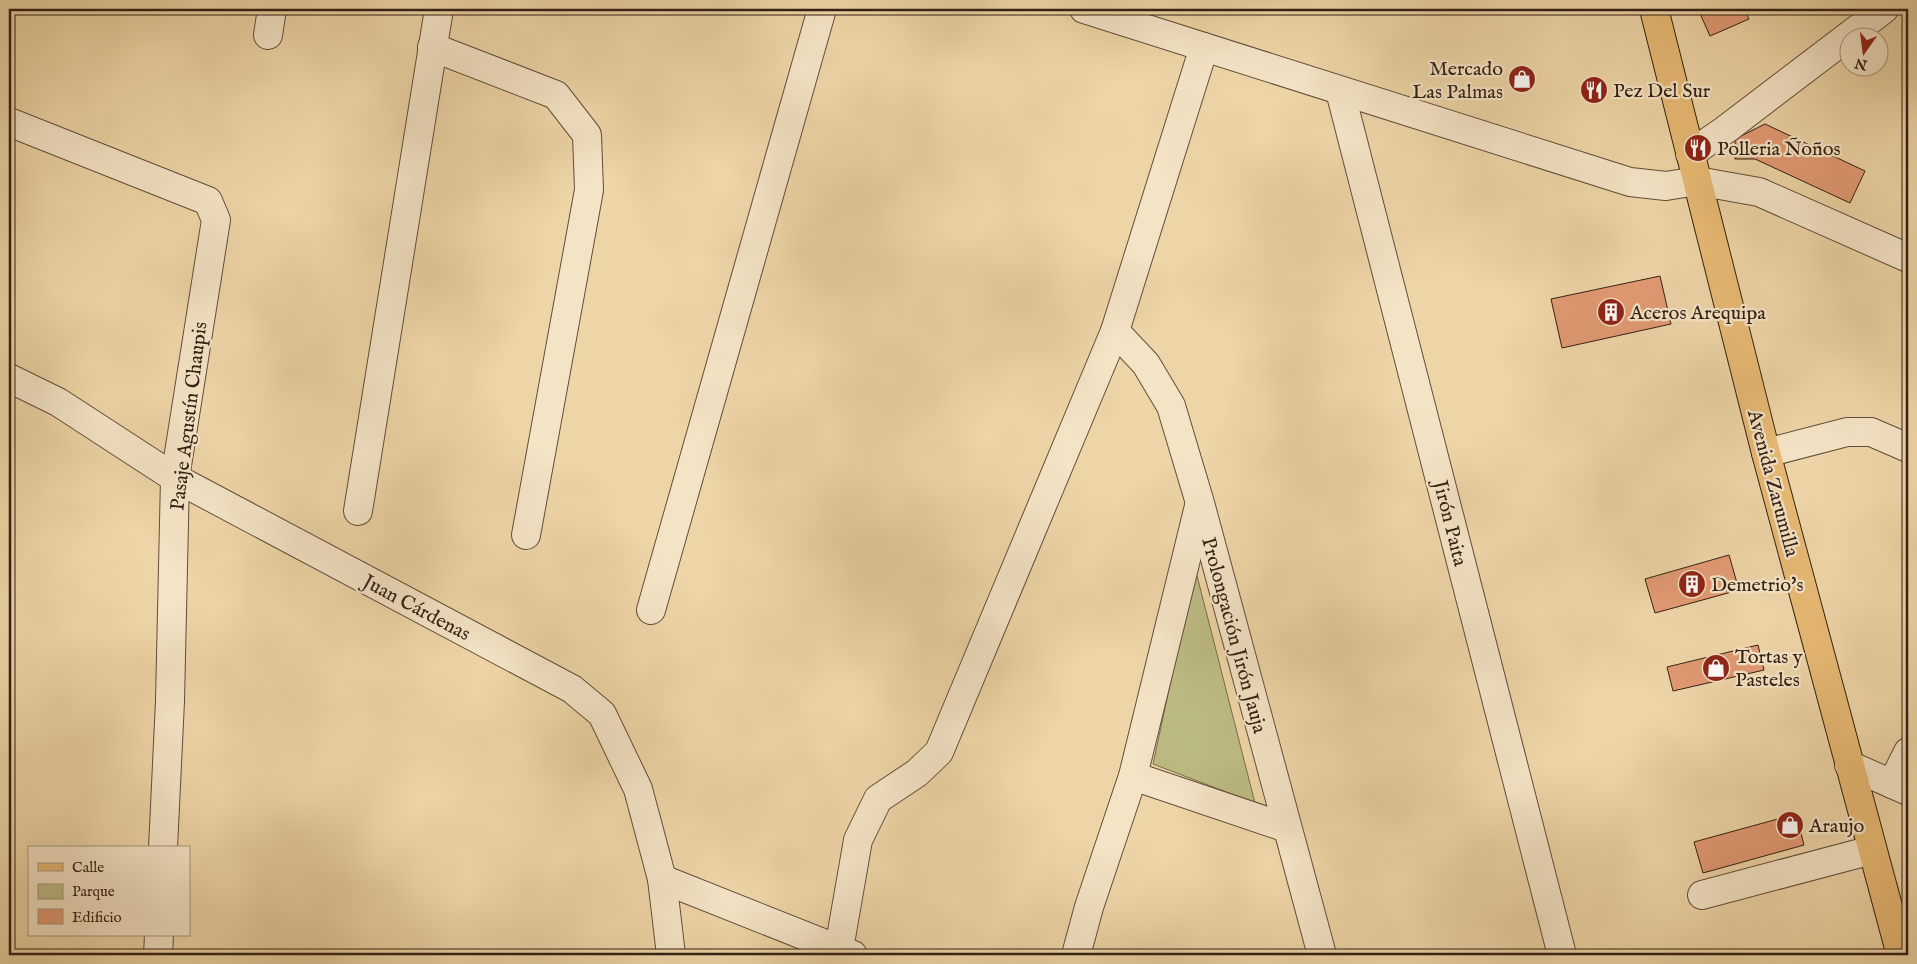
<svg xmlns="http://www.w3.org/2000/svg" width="1917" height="964" font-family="'IM FELL English',serif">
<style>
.green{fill:#bdbc84;stroke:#786e4c}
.building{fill:#e29a74;stroke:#332015}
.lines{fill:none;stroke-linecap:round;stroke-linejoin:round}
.minor-casing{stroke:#624d3a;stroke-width:30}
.major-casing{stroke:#332015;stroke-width:30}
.minor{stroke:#f4e4c6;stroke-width:28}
.major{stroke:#e7ba74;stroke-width:28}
.labels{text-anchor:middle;stroke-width:4.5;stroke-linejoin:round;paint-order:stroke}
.poi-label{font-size:20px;fill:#332015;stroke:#f4e4c6;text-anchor:start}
.street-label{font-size:20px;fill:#332015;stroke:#f4e4c6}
</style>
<rect width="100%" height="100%" fill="#eed5a7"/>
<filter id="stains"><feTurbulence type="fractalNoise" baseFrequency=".004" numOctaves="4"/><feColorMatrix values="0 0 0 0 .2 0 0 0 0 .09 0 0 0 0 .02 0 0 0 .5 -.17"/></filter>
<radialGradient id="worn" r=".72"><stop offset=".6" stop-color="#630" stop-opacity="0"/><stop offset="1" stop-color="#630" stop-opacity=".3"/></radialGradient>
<polygon class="green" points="1195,568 1255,803 1153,764"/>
<g class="building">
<polygon points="1698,9 1744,9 1749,19 1710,36"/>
<polygon points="1765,124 1865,171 1850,203 1755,159 1735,159 1735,139"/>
<polygon points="1660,276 1671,324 1562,348 1551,299"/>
<polygon points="1729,555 1739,590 1655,613 1645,579"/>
<polygon points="1758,645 1764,670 1673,691 1667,667"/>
<polygon points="1796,814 1804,845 1703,873 1694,842"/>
</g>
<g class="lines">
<g class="minor-casing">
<g id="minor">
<polyline points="1084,9 1630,182 1666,186 1697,181 1759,192 1908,258"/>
<polyline points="268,35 272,9"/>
<polyline points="432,47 556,95 587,135 589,190 526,535"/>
<polyline points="1340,91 1562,955"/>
<polyline points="9,122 208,201 216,220 175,478 170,701 163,848"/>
<polyline points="1690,154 1725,130 1884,9"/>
<polyline points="1115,331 1146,364 1171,406 1200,503 1322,955"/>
<polyline points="9,378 58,402 175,478 572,689 602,714 638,789 662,879 671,955"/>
<polyline points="1766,453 1847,432 1871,432 1908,448"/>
<polyline points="358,511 439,9"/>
<polyline points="651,610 822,9"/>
<polyline points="1849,765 1908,791"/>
<polyline points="1133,776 1287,828"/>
<polyline points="1892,784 1908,752"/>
<polyline points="662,879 853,955"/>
<polyline points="1702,895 1872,850"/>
<polyline points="839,949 858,840 878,799 917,773 939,752 1115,331 1204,47"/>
<polyline points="158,955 159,935"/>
<polyline points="1076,955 1089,907 1133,776 1199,506"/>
</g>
</g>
<g class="major-casing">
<polyline id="major" points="1654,9 1766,453 1901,955"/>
</g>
<use href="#minor" class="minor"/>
<use href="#major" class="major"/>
</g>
<defs>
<g id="shop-disc" transform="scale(1.4375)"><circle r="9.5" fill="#8f2418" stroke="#f4e4c6"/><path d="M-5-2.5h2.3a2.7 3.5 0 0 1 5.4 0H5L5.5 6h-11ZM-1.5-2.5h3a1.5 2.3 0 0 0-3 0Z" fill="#fff"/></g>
<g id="restaurant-disc" transform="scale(1.4375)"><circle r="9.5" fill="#8f2418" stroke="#f4e4c6"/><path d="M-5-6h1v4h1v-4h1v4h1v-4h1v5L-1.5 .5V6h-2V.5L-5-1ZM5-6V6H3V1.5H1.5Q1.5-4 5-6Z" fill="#fff"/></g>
<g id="building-disc" transform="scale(1.4375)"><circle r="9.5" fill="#8f2418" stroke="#f4e4c6"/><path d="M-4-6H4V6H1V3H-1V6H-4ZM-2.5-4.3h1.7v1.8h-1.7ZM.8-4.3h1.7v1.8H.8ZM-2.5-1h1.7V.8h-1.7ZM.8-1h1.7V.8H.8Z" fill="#fff"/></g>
</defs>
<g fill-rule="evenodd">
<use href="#shop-disc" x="1522" y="79"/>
<use href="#restaurant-disc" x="1594" y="90"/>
<use href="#restaurant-disc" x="1698" y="148"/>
<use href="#building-disc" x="1611" y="312"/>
<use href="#building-disc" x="1692" y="584"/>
<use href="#shop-disc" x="1716" y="668"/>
<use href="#shop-disc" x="1790" y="825"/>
</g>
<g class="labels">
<g class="poi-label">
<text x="1503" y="75" text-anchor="end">Mercado<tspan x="1503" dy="23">Las Palmas</tspan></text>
<text x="1613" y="97">Pez Del Sur</text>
<text x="1717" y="155">Polleria Ñoños</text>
<text x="1630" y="319">Aceros Arequipa</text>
<text x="1711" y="591">Demetrio's</text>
<text x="1735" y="663">Tortas y<tspan x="1735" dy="23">Pasteles</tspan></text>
<text x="1809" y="832">Araujo</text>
</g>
<g class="street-label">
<text transform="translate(188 416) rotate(-83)" y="7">Pasaje Agustín Chaupis</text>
<text transform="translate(1774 483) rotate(75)" y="7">Avenida Zarumilla</text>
<text transform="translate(1451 523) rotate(76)" y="7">Jirón Paita</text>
<text transform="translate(417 607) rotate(28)" y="7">Juan Cárdenas</text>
<text transform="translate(1235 635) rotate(75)" y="7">Prolongación Jirón Jauja</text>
</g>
</g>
<rect width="1917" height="964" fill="none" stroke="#eed5a7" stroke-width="30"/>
<rect x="10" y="10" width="1897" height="944" fill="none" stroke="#332015" stroke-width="2.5"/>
<rect x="15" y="15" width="1887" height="934" fill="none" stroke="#332015"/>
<rect x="28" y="846" width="162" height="90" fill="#f4e4c6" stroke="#a7967f"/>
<rect x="38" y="863" width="25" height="8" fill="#e7ba74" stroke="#a7967f"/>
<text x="72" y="872" font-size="15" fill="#332015">Calle</text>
<rect x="38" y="884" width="25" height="15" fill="#bdbc84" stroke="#a7967f"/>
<text x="72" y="896" font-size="15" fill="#332015">Parque</text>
<rect x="38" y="909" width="25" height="15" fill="#e29a74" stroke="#a7967f"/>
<text x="72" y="922" font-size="15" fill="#332015">Edificio</text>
<g transform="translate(1864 52) rotate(194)"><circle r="24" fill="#f4e4c6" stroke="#a7967f"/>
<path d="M0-4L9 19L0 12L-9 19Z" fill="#8f2418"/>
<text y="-8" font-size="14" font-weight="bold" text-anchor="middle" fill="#332015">N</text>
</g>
<rect width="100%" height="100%" filter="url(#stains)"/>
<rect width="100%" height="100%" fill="url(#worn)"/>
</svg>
